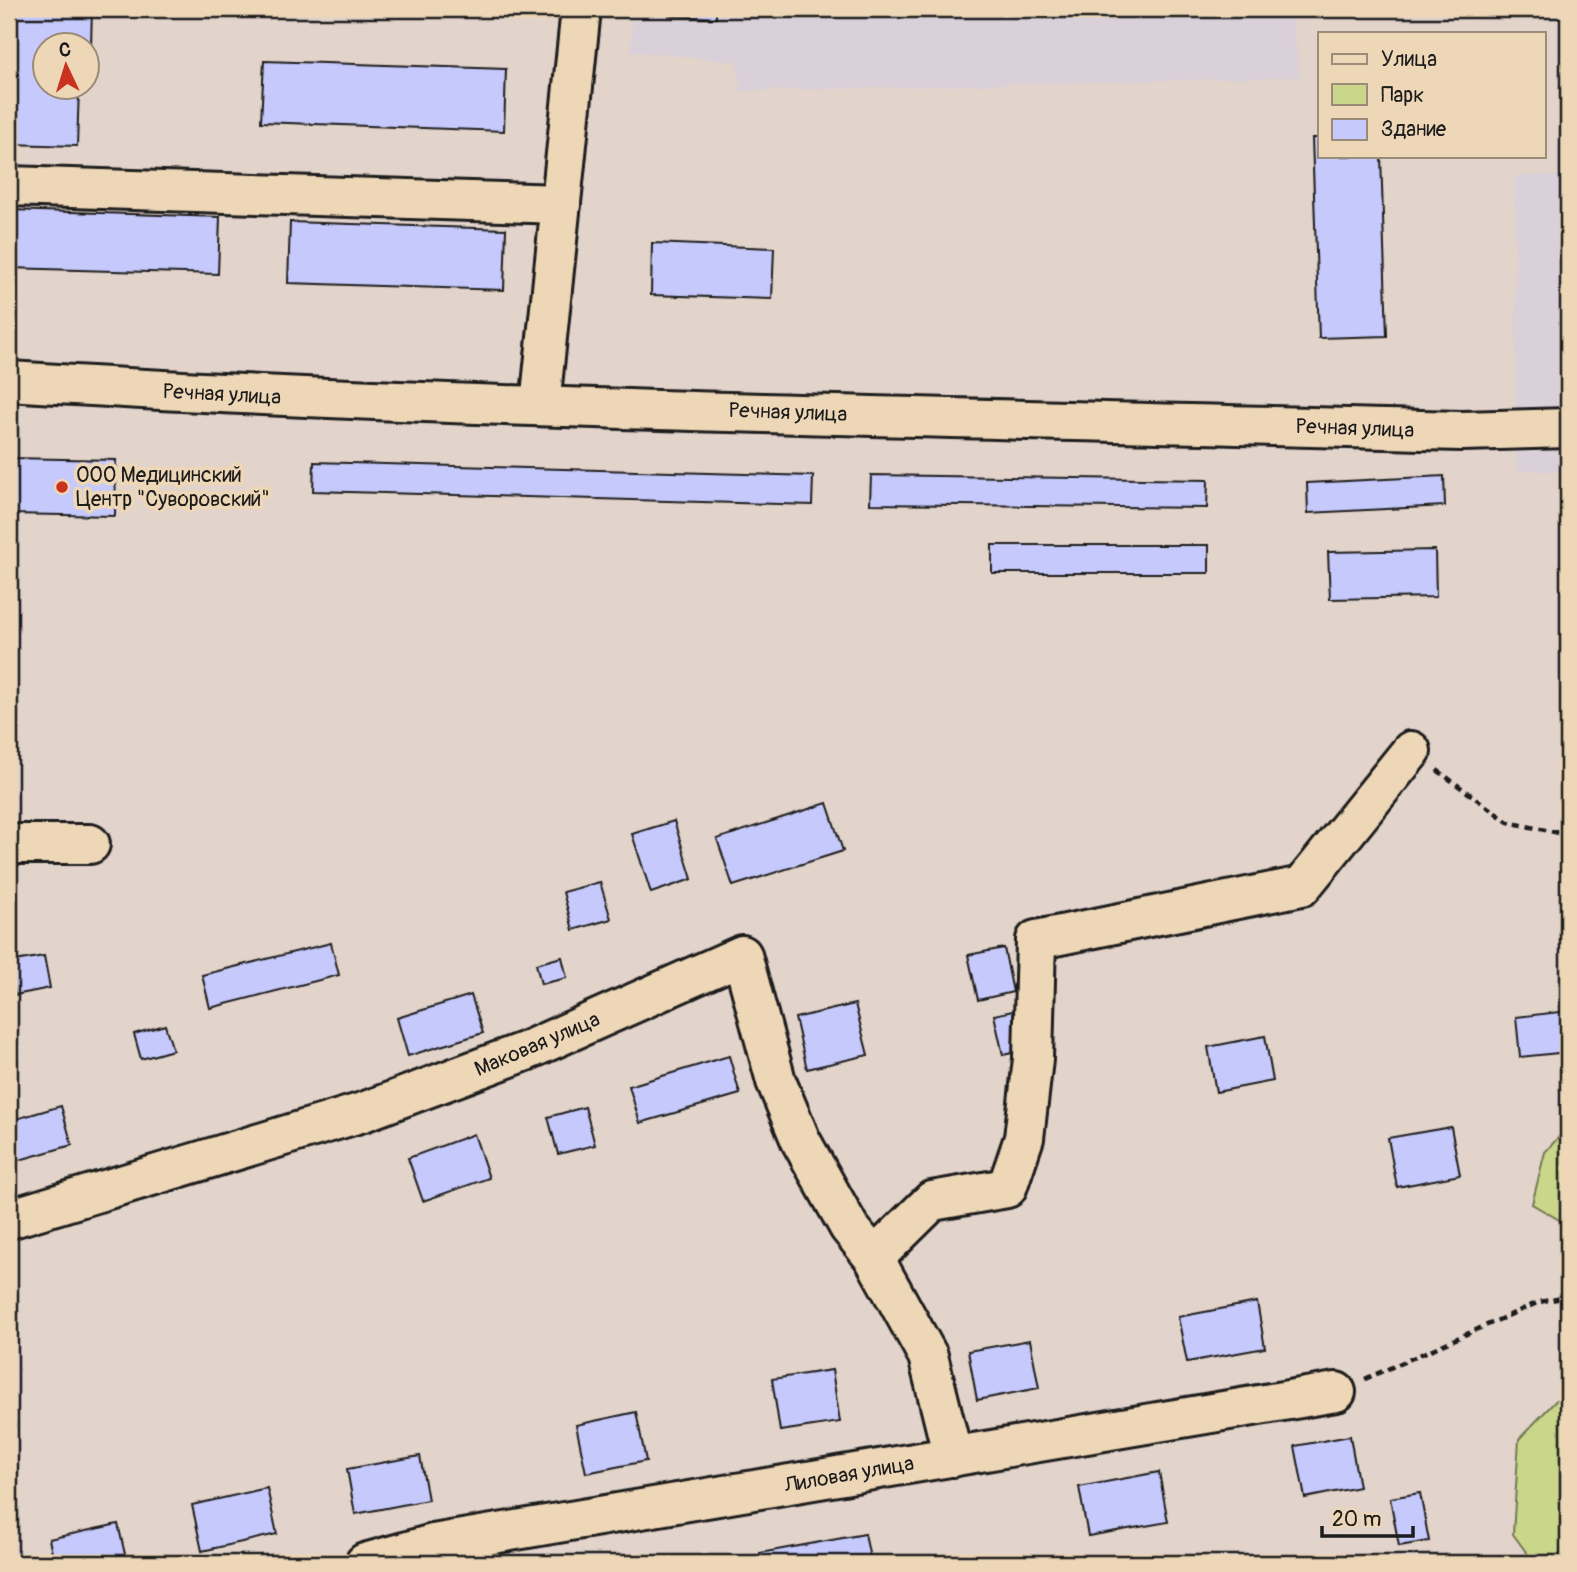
<svg xmlns="http://www.w3.org/2000/svg" width="1577" height="1572" font-family="Pangolin,sans-serif">
<style>
.built{fill:#dad0d9}
.green{fill:#cad68a;stroke:#737953;stroke-width:2}
.building{fill:#c6c9fb;stroke:#1c1c1c;stroke-width:2}
.lines{fill:none;stroke-linecap:round;stroke-linejoin:round}
.minor-casing{stroke:#1c1c1c;stroke-width:44}
.path{stroke:#1c1c1c;stroke-width:4.5;stroke-dasharray:7 5;stroke-linecap:butt}
.minor{stroke:#eed7b7;stroke-width:38}
.poi-dot{fill:#c8321e;stroke:#eed7b7;stroke-width:2.5}
.labels{text-anchor:middle;stroke-width:7;stroke-linejoin:round;paint-order:stroke}
.street-label{font-size:21px;fill:#1c1c1c;stroke:#eed7b7}
.poi-label{font-size:21px;fill:#1c1c1c;stroke:#eed7b7;text-anchor:start}
</style>
<rect width="100%" height="100%" fill="#e2d3cb"/>
<filter id="ink" filterUnits="userSpaceOnUse"><feTurbulence type="fractalNoise" baseFrequency=".0143" numOctaves="2"/><feDisplacementMap in="SourceGraphic" scale="14" xChannelSelector="R" yChannelSelector="G"/><feConvolveMatrix kernelMatrix="1 2 1 2 8 2 1 2 1" color-interpolation-filters="sRGB"/></filter>
<g filter="url(#ink)">
<g class="built">
<polygon points="633,9 1291,9 1300,77 741,91 737,62 631,51"/>
<polygon points="1515,176 1568,176 1568,472 1517,470"/>
</g>
<g class="green">
<polygon points="1568,1127 1568,1225 1532,1204 1545,1152"/>
<polygon points="1568,1388 1568,1563 1534,1563 1513,1534 1519,1439"/>
</g>
<g class="building">
<polygon points="13,9 92,9 91,45 46,46 46,88 79,88 77,146 9,144"/>
<polygon points="670,9 716,9 716,18 669,16"/>
<polygon points="264,61 506,69 504,131 261,122"/>
<polygon points="1312,138 1320,138 1320,156 1381,156 1387,336 1319,338"/>
<polygon points="9,210 220,217 218,274 9,268"/>
<polygon points="290,222 506,229 504,290 288,283"/>
<polygon points="652,243 774,248 772,299 651,295"/>
<polygon points="9,458 116,460 115,516 9,514"/>
<polygon points="314,462 813,476 812,505 313,491"/>
<polygon points="871,475 1208,480 1207,508 870,504"/>
<polygon points="1444,476 1445,506 1308,513 1307,483"/>
<rect x="992" y="545" width="217" height="28"/>
<polygon points="1435,550 1436,597 1330,599 1328,552"/>
<polygon points="827,803 843,851 733,886 717,839"/>
<polygon points="674,821 692,879 651,893 632,834"/>
<polygon points="600,882 611,919 573,930 563,892"/>
<polygon points="331,943 339,975 210,1008 202,975"/>
<polygon points="1004,948 1013,992 978,1000 968,955"/>
<polygon points="44,956 50,988 15,995 9,962"/>
<polygon points="562,957 567,978 541,984 536,964"/>
<polygon points="471,995 483,1033 408,1056 397,1018"/>
<polygon points="855,1004 868,1055 807,1069 795,1018"/>
<polygon points="1013,1011 1021,1051 1003,1055 994,1015"/>
<polygon points="1568,1011 1568,1052 1520,1057 1516,1017"/>
<polygon points="165,1025 173,1050 141,1059 134,1034"/>
<polygon points="1265,1036 1273,1081 1216,1092 1208,1047"/>
<polygon points="729,1056 740,1094 640,1123 629,1086"/>
<polygon points="61,1106 72,1145 9,1163 9,1121"/>
<polygon points="585,1107 595,1145 558,1154 548,1117"/>
<polygon points="1451,1127 1460,1175 1397,1187 1388,1138"/>
<polygon points="474,1134 489,1178 423,1201 408,1158"/>
<polygon points="1257,1302 1265,1348 1187,1362 1178,1317"/>
<polygon points="1030,1340 1039,1388 977,1400 968,1351"/>
<polygon points="832,1370 840,1422 780,1431 772,1379"/>
<polygon points="636,1412 646,1461 586,1473 576,1425"/>
<polygon points="1350,1436 1359,1487 1305,1498 1295,1446"/>
<polygon points="420,1456 428,1500 355,1514 347,1469"/>
<polygon points="1159,1472 1168,1522 1088,1536 1079,1487"/>
<polygon points="267,1488 277,1534 202,1551 192,1505"/>
<polygon points="1420,1493 1429,1541 1399,1546 1390,1498"/>
<polygon points="118,1524 127,1563 54,1563 49,1539"/>
<polygon points="865,1534 871,1563 762,1563 760,1553"/>
</g>
<g class="lines">
<g class="minor-casing">
<g id="minor">
<polyline points="9,186 561,204"/>
<path d="M 9,381 C 493,412 978,417 1462,431 L 1568,428"/>
<polyline points="540,405 581,9"/>
<polyline points="9,844 90,844"/>
<polyline points="9,1219 363,1112 526,1051 742,955 776,1081 801,1141 849,1227 874,1258 928,1356 953,1457"/>
<polyline points="874,1258 932,1201 1007,1188 1024,1138 1033,1059 1036,940 1302,886 1411,751"/>
<polyline points="365,1563 433,1544 1336,1392"/>
</g>
</g>
<g class="path">
<polyline points="1437,770 1508,822 1568,835"/>
<polyline points="1365,1379 1539,1302 1568,1297"/>
</g>
<use href="#minor" class="minor"/>
</g>
</g>
<circle class="poi-dot" cx="62" cy="487" r="7"/>
<g class="labels">
<g class="street-label">
<text transform="translate(222 394) rotate(3)" y="7">Речная улица</text>
<text transform="translate(788 412) rotate(2)" y="7">Речная улица</text>
<text transform="translate(1355 428) rotate(2)" y="7">Речная улица</text>
<text transform="translate(537 1044) rotate(-23)" y="7">Маковая улица</text>
<text transform="translate(849 1474) rotate(-10)" y="7">Лиловая улица</text>
</g>
<g class="poi-label">
<text x="76" y="482">ООО Медицинский<tspan x="76" dy="24">Центр "Суворовский"</tspan></text>
</g>
</g>
<rect width="1577" height="1572" fill="none" stroke="#eed7b7" stroke-width="35"/>
<rect x="18" y="18" width="1542" height="1537" fill="none" stroke="#1c1c1c" stroke-width="2.5" filter="url(#ink)"/>
<rect x="1318" y="32" width="228" height="126" fill="#eed7b7" stroke="#9a8c79" stroke-width="2"/>
<rect x="1332" y="54" width="35" height="10" fill="#eed7b7" stroke="#9a8c79" stroke-width="2"/>
<text x="1381" y="66" font-size="21" fill="#1c1c1c">Улица</text>
<rect x="1332" y="84" width="35" height="21" fill="#cad68a" stroke="#9a8c79" stroke-width="2"/>
<text x="1381" y="102" font-size="21" fill="#1c1c1c">Парк</text>
<rect x="1332" y="119" width="35" height="21" fill="#c6c9fb" stroke="#9a8c79" stroke-width="2"/>
<text x="1381" y="136" font-size="21" fill="#1c1c1c">Здание</text>
<g transform="translate(66 66) rotate(356)"><circle r="33" fill="#eed7b7" stroke="#9a8c79" stroke-width="2"/>
<path d="M0-5L12 26L0 18L-12 26Z" fill="#c8321e"/>
<text y="-10" font-size="19" font-weight="bold" text-anchor="middle" fill="#1c1c1c">С</text>
</g>
<path d="M1322 1526v10h91v-10" fill="none" stroke="#1c1c1c" stroke-width="3.5"/>
<text x="1332" y="1526" font-size="21" fill="#1c1c1c" stroke="#eed7b7" stroke-width="5" paint-order="stroke">20 m</text>
</svg>
